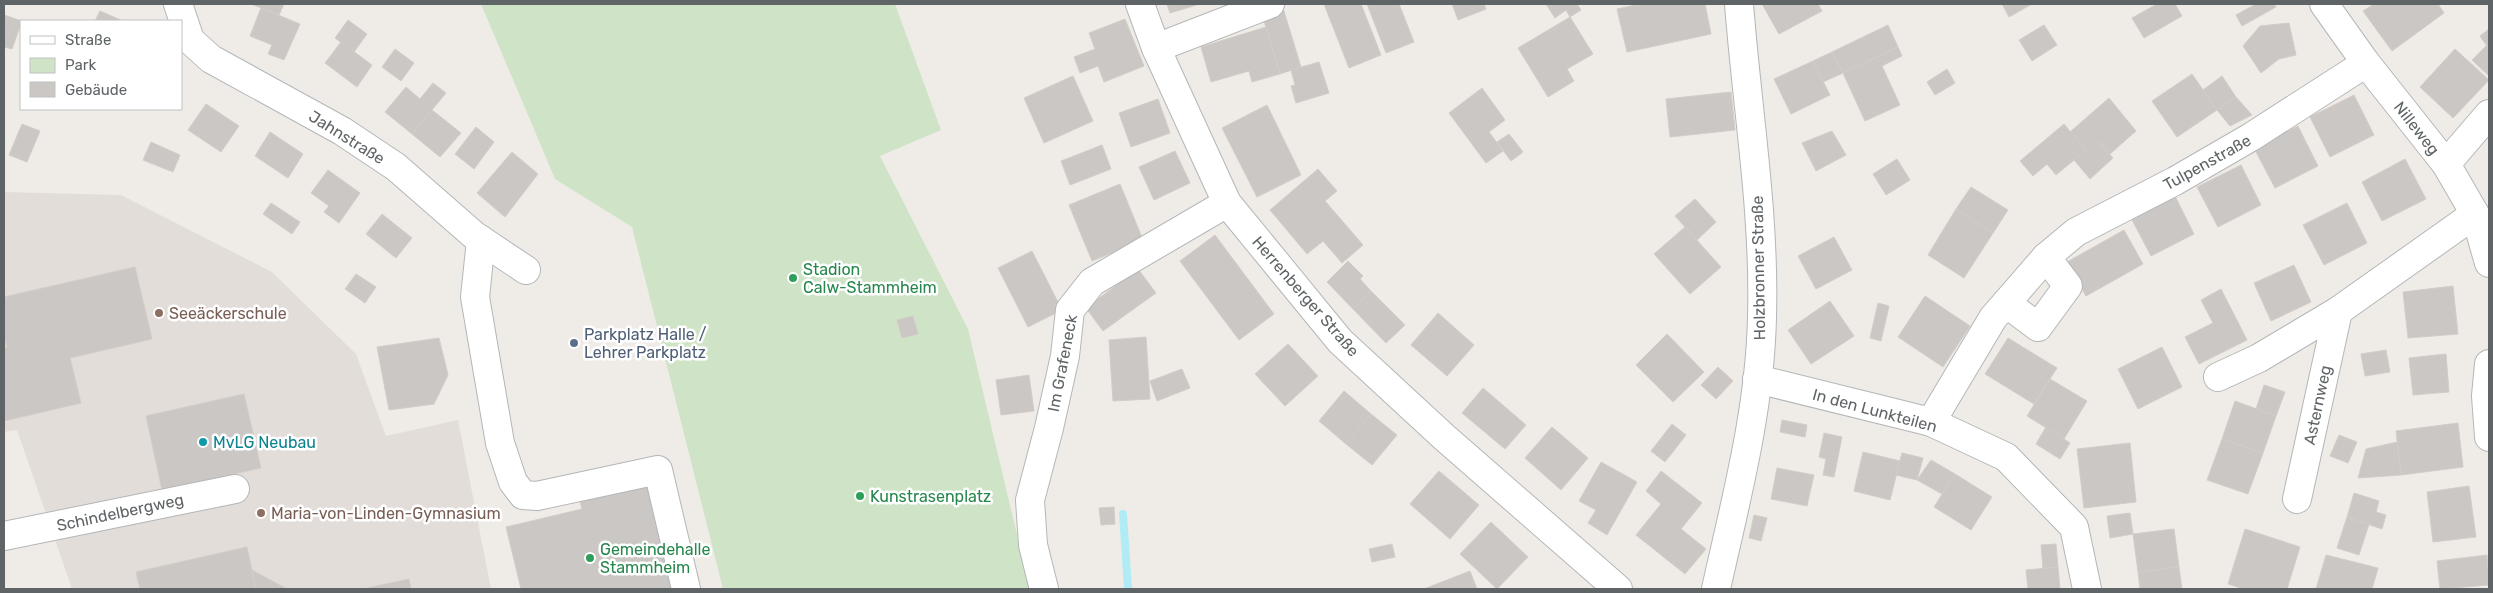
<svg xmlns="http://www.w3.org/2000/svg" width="2493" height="593" font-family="Rubik,sans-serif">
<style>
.education{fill:#e2ddd9}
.green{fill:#cfe4c7}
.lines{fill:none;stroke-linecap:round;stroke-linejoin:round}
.stream{stroke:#b1ecf6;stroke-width:8}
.building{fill:#cbc7c4;stroke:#d4ccc7}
.minor-casing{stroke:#b3b6b8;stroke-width:30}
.minor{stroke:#fff;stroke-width:28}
.leisure-dot{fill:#2e9e5b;stroke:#fff;stroke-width:2}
.education-dot{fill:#8d6e63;stroke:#fff;stroke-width:2}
.service-dot{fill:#5c6f8a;stroke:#fff;stroke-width:2}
.culture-dot{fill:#0f9aa8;stroke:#fff;stroke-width:2}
.labels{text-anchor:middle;stroke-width:5;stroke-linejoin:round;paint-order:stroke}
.street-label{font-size:16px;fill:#5f6466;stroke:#fff}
.leisure-label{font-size:16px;fill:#27864d;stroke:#fff;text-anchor:start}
.education-label{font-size:16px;fill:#785e54;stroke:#fff;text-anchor:start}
.service-label{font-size:16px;fill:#4e5e75;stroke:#fff;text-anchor:start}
.culture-label{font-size:16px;fill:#0d838f;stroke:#fff;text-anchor:start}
</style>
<rect width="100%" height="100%" fill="#efece8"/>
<polygon class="education" points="4,192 121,195 272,272 356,354 386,436 458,420 491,589 72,589 17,430 4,432"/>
<polygon class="green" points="481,4 895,4 941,130 880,156 968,329 1030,589 723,589 632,227 555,179"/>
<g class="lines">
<polyline class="stream" points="1123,514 1128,589"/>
</g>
<g class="building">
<polygon points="251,4 284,4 279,15"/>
<polygon points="1167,4 1200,4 1170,13"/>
<polygon points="1324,4 1361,4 1381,55 1349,68"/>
<polygon points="1367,4 1399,4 1414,42 1386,53"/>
<polygon points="1452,4 1484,4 1486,9 1458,20"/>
<polygon points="1546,4 1577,4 1581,10 1570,17 1566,10 1555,18"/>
<polygon points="1640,4 1705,4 1711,34 1627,52 1617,9"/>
<polygon points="1762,4 1818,4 1822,11 1779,34"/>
<polygon points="2002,4 2032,4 2009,17"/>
<polygon points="2157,4 2175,4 2182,16 2144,38 2132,18"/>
<polygon points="2256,4 2274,4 2276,7 2242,26 2236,15"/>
<polygon points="2374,4 2438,4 2444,13 2392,51 2363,11"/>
<polygon points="261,8 300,24 284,60 268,54 272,45 250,36"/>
<polygon points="1283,8 1301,67 1280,74 1262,14"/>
<polygon points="100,11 123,21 95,21"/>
<polygon points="4,15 22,21 12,49 4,47"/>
<polygon points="1570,17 1593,54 1567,69 1574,81 1548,97 1518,48"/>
<polygon points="1125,19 1144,66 1104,82 1098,66 1080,73 1074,57 1095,49 1089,33"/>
<polygon points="348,20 367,34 354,52 335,38"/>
<polygon points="2289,23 2296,55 2279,59 2261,73 2243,46 2260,26"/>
<polygon points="1888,25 1898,47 1843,73 1832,52"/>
<polygon points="2044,25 2057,45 2032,61 2019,40"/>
<polygon points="1266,27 1280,74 1252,82 1249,71 1211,82 1201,47"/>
<polygon points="2489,29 2489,49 2480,36"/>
<polygon points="341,42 372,65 357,87 325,63"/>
<polygon points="2487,45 2489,49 2489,76 2472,60"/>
<polygon points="1898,47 1902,56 1882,66 1900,105 1865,121 1843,73"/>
<polygon points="395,49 414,63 401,81 382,67"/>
<polygon points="2455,49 2489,80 2453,118 2420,87"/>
<polygon points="1832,52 1843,73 1823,82 1813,61"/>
<polygon points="1813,61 1830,95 1791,114 1774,79"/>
<polygon points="1319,62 1329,93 1296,103 1291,86 1295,85 1291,70"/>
<polygon points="1947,69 1955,83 1935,95 1927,82"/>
<polygon points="2192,74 2217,110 2177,137 2152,101"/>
<polygon points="1073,76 1093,121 1044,143 1024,98"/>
<polygon points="2222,76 2236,97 2217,110 2203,90"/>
<polygon points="433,83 446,93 412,134 385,112 406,87 420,99"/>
<polygon points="1482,88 1505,120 1489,132 1503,151 1486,163 1449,113"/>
<polygon points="1731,92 1735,130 1670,137 1666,99"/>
<polygon points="2354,95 2374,135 2330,157 2310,117"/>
<polygon points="2236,97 2252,115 2230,126 2217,110"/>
<polygon points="2109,98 2136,131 2110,154 2097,140 2086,150 2070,132"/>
<polygon points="1158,99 1170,133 1131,147 1119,113"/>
<polygon points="206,104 239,126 221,152 188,130"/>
<polygon points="1267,105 1301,175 1257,197 1222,128"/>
<polygon points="432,110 461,133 440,157 412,134"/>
<polygon points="22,124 40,131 27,162 9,155"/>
<polygon points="2064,124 2086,150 2056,175 2047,164 2033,176 2020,161"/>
<polygon points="2298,126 2318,166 2275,188 2254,148"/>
<polygon points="476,127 494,142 474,169 455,154"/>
<polygon points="1832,131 1846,155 1816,171 1802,143"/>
<polygon points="270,132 303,154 288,178 255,156"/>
<polygon points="1509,134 1523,152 1511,161 1497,142"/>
<polygon points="2097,140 2113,158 2090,179 2074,160"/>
<polygon points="151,142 180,155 173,172 143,160"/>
<polygon points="1102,145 1111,169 1070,185 1061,161"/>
<polygon points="1175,151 1190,183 1154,200 1139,167"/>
<polygon points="512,152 538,174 505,217 477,193"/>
<polygon points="1897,159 1910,180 1886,195 1873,174"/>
<polygon points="2405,159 2426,199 2382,221 2362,182"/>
<polygon points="2241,165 2261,205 2218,227 2197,187"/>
<polygon points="1318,169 1337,191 1325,201 1363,245 1342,263 1323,241 1307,254 1270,210"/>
<polygon points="328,170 360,193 339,223 324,212 329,206 311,193"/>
<polygon points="1120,184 1143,240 1092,261 1069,205"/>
<polygon points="1971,187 2008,210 1993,233 1956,209"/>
<polygon points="2174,194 2194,234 2151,256 2130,216"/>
<polygon points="1695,199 1716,222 1697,240 1675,216"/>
<polygon points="271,203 300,222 292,234 263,214"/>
<polygon points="2347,203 2367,243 2324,265 2303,225"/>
<polygon points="1956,209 1993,233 1964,278 1928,255"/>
<polygon points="382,214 412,238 396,258 366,234"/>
<polygon points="1685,227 1721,267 1690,294 1654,254"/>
<polygon points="2124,230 2143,264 2086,296 2067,262"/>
<polygon points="1215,235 1274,314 1239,340 1180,261"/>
<polygon points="1834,237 1852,270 1816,289 1798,256"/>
<polygon points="1032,251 1062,310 1028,327 998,268"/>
<polygon points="1348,261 1363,276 1360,279 1371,291 1353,309 1327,282"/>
<polygon points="2294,265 2311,302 2271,321 2254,283"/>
<polygon points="135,267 152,339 70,358 81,403 4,421 4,348 7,348 4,336 4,297"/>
<polygon points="1138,269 1156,293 1103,331 1086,308"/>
<polygon points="356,274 376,287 365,303 345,289"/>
<polygon points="2453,286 2458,334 2408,338 2403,292"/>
<polygon points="2221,289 2247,340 2199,364 2185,337 2213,323 2201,300"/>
<polygon points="1371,291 1405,325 1386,343 1353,309"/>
<polygon points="1925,296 1970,326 1943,367 1898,337"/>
<polygon points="1830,301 1854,336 1811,364 1788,330"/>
<polygon points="1878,303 1889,306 1881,341 1870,338"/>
<polygon points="1438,313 1474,345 1447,376 1411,345"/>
<polygon points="913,316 918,334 902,338 897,320"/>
<polygon points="1667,334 1704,372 1673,402 1636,365"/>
<polygon points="1146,337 1150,399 1113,401 1109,340"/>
<polygon points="439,338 448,375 434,404 389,410 377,347"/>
<polygon points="2008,338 2057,368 2034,404 1985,374"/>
<polygon points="1288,344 1318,376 1285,406 1255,374"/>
<polygon points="2162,347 2182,387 2138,409 2118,369"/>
<polygon points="2386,350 2390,372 2365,376 2361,354"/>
<polygon points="2446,354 2449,392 2413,395 2409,358"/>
<polygon points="1718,367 1733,381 1716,399 1701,385"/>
<polygon points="1182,369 1190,388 1157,401 1150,381"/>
<polygon points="1029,375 1034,411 1001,415 996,380"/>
<polygon points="2050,379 2087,401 2064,439 2027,416"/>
<polygon points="2264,385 2285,392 2276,416 2256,409"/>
<polygon points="1483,388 1526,425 1505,449 1462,413"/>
<polygon points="1344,391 1371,414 1346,444 1319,421"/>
<polygon points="244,394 261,468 162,490 146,416"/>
<polygon points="2235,401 2276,416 2263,453 2222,439"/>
<polygon points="1371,414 1397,435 1372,465 1346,444"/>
<polygon points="1782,420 1807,425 1805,437 1780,432"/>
<polygon points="2458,423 2463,467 2401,475 2396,431"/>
<polygon points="1672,424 1686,435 1665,462 1651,451"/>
<polygon points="1552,427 1588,458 1561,490 1525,458"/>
<polygon points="2046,427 2070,443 2060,459 2036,444"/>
<polygon points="1824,433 1842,437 1834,477 1823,475 1826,459 1819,457"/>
<polygon points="2339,435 2357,442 2348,463 2330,456"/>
<polygon points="2222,439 2263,453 2248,494 2207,480"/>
<polygon points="2397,442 2401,475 2358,478 2366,449"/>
<polygon points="2130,443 2136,502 2084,508 2077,449"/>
<polygon points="1863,452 1900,461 1890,500 1854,491"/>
<polygon points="1902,453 1923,458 1917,480 1896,475"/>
<polygon points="1931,460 1955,474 1942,494 1917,480"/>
<polygon points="1601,462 1637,482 1607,535 1588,523 1596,510 1579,501"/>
<polygon points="1777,468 1814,475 1807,506 1771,499"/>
<polygon points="1439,471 1479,505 1450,539 1410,504"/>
<polygon points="1661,471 1702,503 1681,529 1706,549 1685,574 1636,535 1661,504 1646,491"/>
<polygon points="1955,474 1992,497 1971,530 1934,507"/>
<polygon points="648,481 673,589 521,589 506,527 582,509 579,497"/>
<polygon points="2469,486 2476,537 2433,542 2427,492"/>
<polygon points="2354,493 2379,501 2376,512 2386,515 2382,529 2347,517"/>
<polygon points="1114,507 1115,524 1101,525 1099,508"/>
<polygon points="2130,513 2133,534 2110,538 2107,516"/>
<polygon points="1754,515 1767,518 1761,541 1749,538"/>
<polygon points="2347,517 2369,524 2359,555 2337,548"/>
<polygon points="1491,522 1528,557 1497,589 1460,554"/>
<polygon points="2174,529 2179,567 2138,572 2133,534"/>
<polygon points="2245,529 2300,547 2287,589 2244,589 2228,584"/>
<polygon points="1392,544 1395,557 1372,562 1369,549"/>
<polygon points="2056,544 2058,567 2043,569 2041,545"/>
<polygon points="247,547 256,589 140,589 136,572"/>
<polygon points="2326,555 2378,568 2372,589 2316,589"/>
<polygon points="2487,555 2489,585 2440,589 2437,561"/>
<polygon points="2058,567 2060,589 2028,589 2026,570"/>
<polygon points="2179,567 2182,589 2140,589 2138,572"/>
<polygon points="252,570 287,589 256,589"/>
<polygon points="1470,571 1477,589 1424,589"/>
<polygon points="409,579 411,589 363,589"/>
</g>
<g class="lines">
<g class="minor-casing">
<g id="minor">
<polyline points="178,4 190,40 211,59 342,131 396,167 475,236 526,270"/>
<polyline points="1140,4 1156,48 1227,203 1340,341 1444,437 1618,589"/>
<polyline points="2324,4 2366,63 2446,164 2475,214 2489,263"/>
<polyline points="1156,48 1270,4"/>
<polyline points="2446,164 2489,114"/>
<polyline points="481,240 475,297 500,443 513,482 523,495 537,496 658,470 686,589"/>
<polyline points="2006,303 2038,327 2068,286 2046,257"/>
<polyline points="2489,364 2486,396 2489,437"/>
<polyline points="2218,377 2259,358 2338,311"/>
<polyline points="1757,379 1931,422 2006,457 2074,527 2087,589"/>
<polyline points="1931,422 1993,318 2046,257 2076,232 2175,181 2251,137 2366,63"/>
<polyline points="2297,499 2338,311 2475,214"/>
<polyline points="4,536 235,489"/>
<polyline points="1044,589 1033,545 1030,500 1049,428 1065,356 1070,310 1092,282 1227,203"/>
<path d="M 1716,589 C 1736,499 1760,410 1762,317 C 1765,213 1747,108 1739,4"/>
</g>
</g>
<use href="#minor" class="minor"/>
</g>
<g class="leisure-dot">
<circle cx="793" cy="278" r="5"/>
<circle cx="860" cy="496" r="5"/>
<circle cx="590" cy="558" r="5"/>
</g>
<g class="education-dot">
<circle cx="159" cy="313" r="5"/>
<circle cx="261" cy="513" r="5"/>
</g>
<circle class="service-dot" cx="574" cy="343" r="5"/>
<circle class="culture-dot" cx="203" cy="442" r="5"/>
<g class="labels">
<g class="street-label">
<text transform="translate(2417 128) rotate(52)" y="6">Nilleweg</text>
<text transform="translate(347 137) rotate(32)" y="6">Jahnstraße</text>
<text transform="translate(2207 162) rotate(-29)" y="6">Tulpenstraße</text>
<text transform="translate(1758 268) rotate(-91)" y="6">Holzbronner Straße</text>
<text transform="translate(1306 296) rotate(49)" y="6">Herrenberger Straße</text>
<text transform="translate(1062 363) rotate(-79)" y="6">Im Grafeneck</text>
<text transform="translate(2317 405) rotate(-78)" y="6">Asternweg</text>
<text transform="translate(1875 410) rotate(15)" y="6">In den Lunkteilen</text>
<text transform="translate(120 512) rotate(-12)" y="6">Schindelbergweg</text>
</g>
<g class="leisure-label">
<text x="803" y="275">Stadion<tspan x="803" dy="18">Calw-Stammheim</tspan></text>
<text x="870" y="502">Kunstrasenplatz</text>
<text x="600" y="555">Gemeindehalle<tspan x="600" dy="18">Stammheim</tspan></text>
</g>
<g class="education-label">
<text x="169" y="319">Seeäckerschule</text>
<text x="271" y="519">Maria-von-Linden-Gymnasium</text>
</g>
<g class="service-label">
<text x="584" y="340">Parkplatz Halle /<tspan x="584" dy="18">Lehrer Parkplatz</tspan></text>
</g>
<g class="culture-label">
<text x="213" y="448">MvLG Neubau</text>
</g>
</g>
<rect width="2493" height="593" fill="none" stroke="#5f6466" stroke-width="10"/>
<rect x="20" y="20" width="162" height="90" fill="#ffffff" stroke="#bfc1c2"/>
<rect x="30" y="36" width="25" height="8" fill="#ffffff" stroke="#bfc1c2"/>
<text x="65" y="45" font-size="15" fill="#5f6466">Straße</text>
<rect x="30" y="58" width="25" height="15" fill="#cfe4c7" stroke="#bfc1c2"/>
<text x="65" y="70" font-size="15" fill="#5f6466">Park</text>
<rect x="30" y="82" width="25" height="15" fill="#cbc7c4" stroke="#bfc1c2"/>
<text x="65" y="95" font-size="15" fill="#5f6466">Gebäude</text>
</svg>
